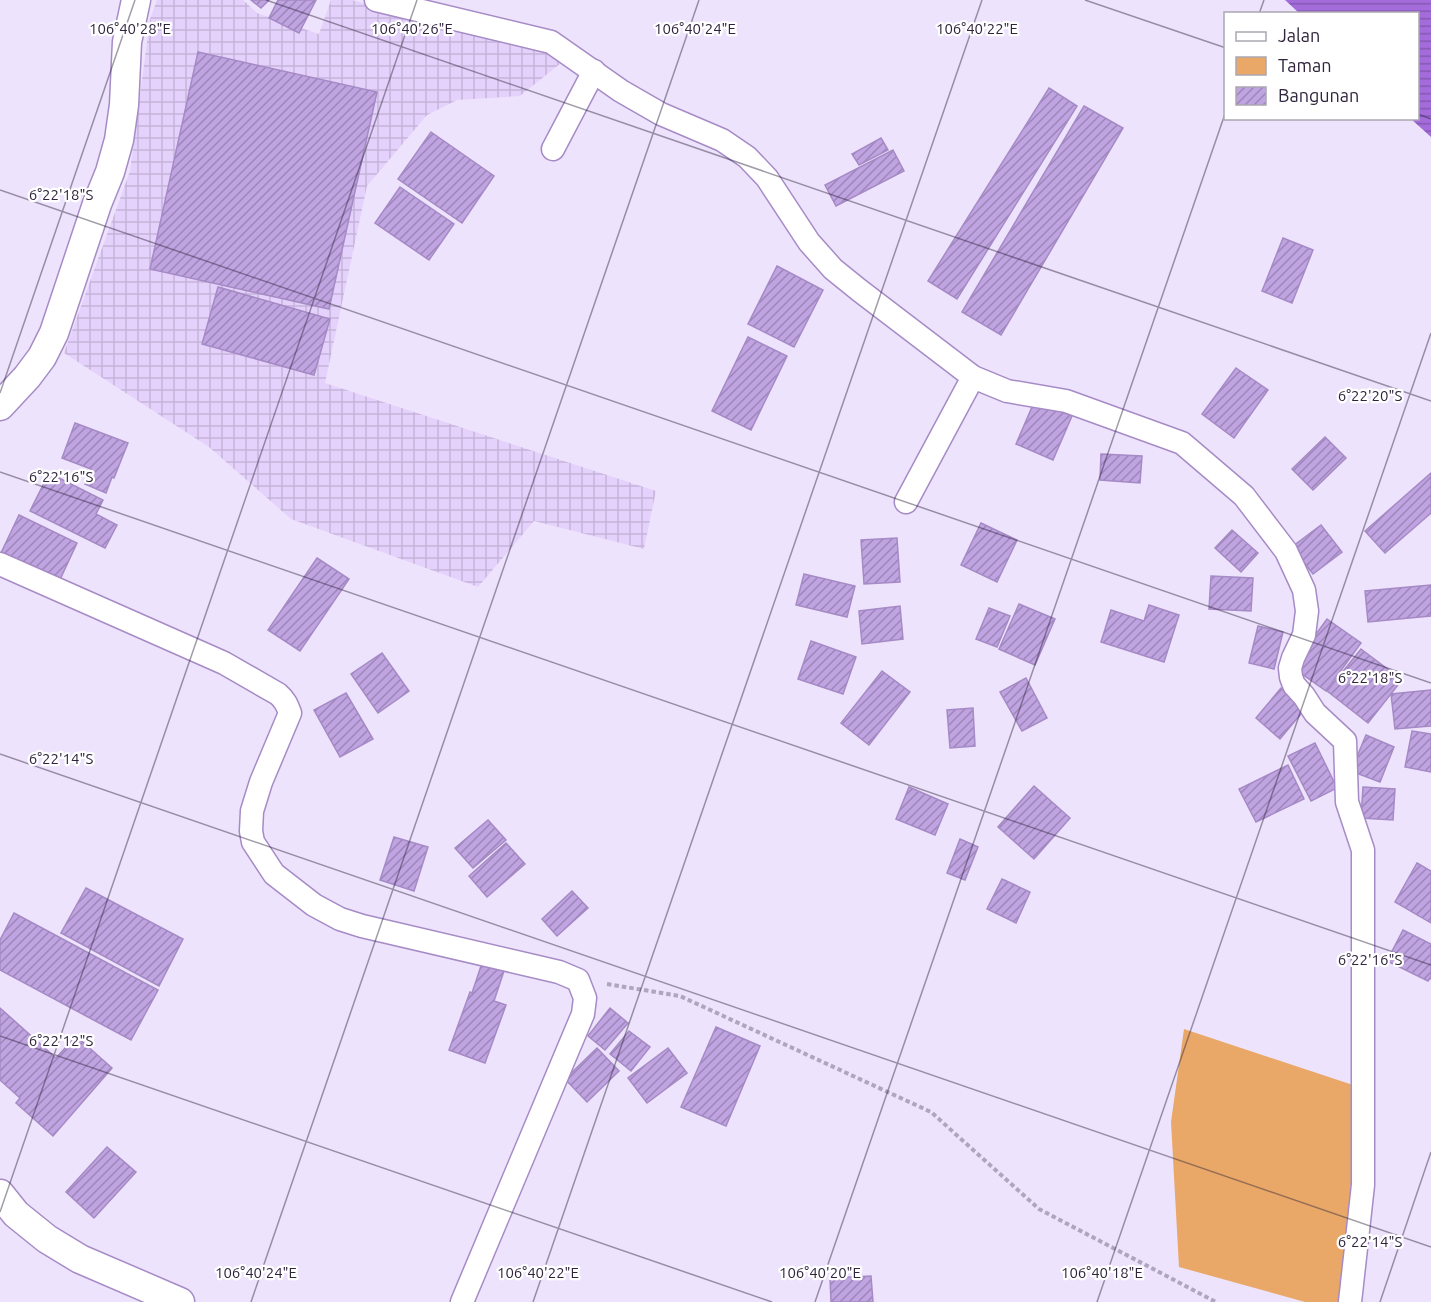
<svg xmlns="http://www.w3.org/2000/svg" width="1431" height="1302" font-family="Ubuntu,sans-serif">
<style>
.industrial{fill:url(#industrial-grid)}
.green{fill:#e9a868}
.water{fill:url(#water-rules)}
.building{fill:url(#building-hatch);stroke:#a58ac5;stroke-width:1.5}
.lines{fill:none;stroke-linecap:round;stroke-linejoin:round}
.minor-casing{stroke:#a68bc6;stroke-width:25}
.tertiary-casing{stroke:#a68bc6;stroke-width:31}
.path{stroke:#b0a5be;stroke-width:4;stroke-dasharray:4.5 3;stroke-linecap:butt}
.minor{stroke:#fff;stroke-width:22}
.tertiary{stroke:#fff;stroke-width:28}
.ticks{fill:none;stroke:#2f243c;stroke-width:1.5;stroke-opacity:0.45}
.ticks-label{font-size:15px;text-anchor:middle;fill:#2f243c;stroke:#fff;stroke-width:4.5;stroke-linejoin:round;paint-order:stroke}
</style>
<defs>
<pattern id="industrial-grid" width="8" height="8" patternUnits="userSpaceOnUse" patternTransform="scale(1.5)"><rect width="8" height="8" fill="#e5d2fc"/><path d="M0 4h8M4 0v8" fill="none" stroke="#c5b4d9"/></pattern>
<pattern id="water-rules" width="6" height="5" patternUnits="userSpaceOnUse" patternTransform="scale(1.5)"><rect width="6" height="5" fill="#a36cda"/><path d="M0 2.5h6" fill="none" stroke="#8559b2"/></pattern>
<pattern id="building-hatch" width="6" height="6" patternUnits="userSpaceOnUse" patternTransform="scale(1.5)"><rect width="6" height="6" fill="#c0a4e1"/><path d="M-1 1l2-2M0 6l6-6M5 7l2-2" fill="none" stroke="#9c85b8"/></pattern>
</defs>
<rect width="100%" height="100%" fill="#eee3fc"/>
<polygon class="industrial" points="157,0 243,0 257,13 319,34 331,0 352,0 566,59 520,96 457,100 427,115 367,186 325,383 656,491 644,549 534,521 478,587 291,519 209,447 64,353 130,171 150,19"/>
<polygon class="green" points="1184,1029 1359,1087 1341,1302 1305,1302 1179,1267 1171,1122"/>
<polygon class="water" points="1285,0 1431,0 1431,137 1411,119 1418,118 1418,14 1299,13"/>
<g class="building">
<polygon points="251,0 269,0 261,8"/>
<polygon points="278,0 316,0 299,33 269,18"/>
<polygon points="198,52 377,92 329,309 150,269"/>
<polygon points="1049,88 1077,106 957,299 928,281"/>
<polygon points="1084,106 1123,128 1001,335 962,312"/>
<polygon points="431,132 494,176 462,223 398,179"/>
<polygon points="881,138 888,150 859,165 852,154"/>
<polygon points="893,150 904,171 836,206 825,185"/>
<polygon points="400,187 454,224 429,260 375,223"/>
<polygon points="1283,238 1313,250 1292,303 1262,291"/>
<polygon points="777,266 823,290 794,347 748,324"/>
<polygon points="218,287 330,319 314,375 202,344"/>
<polygon points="748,337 787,356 751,430 712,411"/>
<polygon points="1236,368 1268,390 1234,438 1202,414"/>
<polygon points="1035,400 1072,416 1053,460 1016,444"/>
<polygon points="75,423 128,443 114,478 112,477 106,493 85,484 91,469 62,458"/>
<polygon points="1325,437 1346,458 1313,490 1292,469"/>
<polygon points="1101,454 1142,456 1140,483 1100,480"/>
<polygon points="49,473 103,500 96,514 117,525 105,548 30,511"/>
<polygon points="1431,473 1431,513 1385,553 1365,531"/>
<polygon points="19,515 77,543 57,586 0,555"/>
<polygon points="981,523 1017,540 997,582 961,565"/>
<polygon points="1321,525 1342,552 1313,574 1292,547"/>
<polygon points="1232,530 1258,553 1241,572 1215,548"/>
<polygon points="897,538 900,582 864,584 861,540"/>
<polygon points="317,558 349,579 300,651 268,630"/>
<polygon points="804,574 855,586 847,617 796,605"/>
<polygon points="1211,576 1253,578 1251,611 1209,609"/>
<polygon points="1431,585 1431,616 1368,622 1365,591"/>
<polygon points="1019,604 1055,619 1035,665 999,649"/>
<polygon points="1149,605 1179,615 1164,662 1101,642 1111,610 1144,621"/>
<polygon points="900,606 903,639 862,644 859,611"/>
<polygon points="989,608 1010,616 997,647 976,639"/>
<polygon points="1327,619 1361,643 1326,691 1292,667"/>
<polygon points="1258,626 1283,632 1274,669 1249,663"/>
<polygon points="811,641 856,657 843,694 798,679"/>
<polygon points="1361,649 1402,680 1368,723 1327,691"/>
<polygon points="382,653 409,691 378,713 351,674"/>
<polygon points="882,671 910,692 869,745 841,723"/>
<polygon points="1026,678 1047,718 1022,731 1000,692"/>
<polygon points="1281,688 1305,709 1280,739 1256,718"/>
<polygon points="1431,690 1431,726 1395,729 1391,694"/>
<polygon points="346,693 373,739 340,757 314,710"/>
<polygon points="973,708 975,746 950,748 947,710"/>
<polygon points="1412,731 1431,734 1431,772 1405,767"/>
<polygon points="1366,735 1394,747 1380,782 1351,771"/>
<polygon points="1315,743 1337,788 1311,801 1288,756"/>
<polygon points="1288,765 1304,799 1256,822 1239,789"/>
<polygon points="1034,786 1070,818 1034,859 998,827"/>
<polygon points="909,787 948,804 935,835 896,819"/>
<polygon points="1363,787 1395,789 1393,820 1361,818"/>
<polygon points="488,820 506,840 473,868 455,848"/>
<polygon points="394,837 428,847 414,891 380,880"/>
<polygon points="960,839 978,847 965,880 947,873"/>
<polygon points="506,843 525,864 487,897 469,876"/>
<polygon points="1417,863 1431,871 1431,923 1395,902"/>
<polygon points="1002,879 1030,892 1016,923 987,909"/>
<polygon points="86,888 183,939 159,986 61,933"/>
<polygon points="572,891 588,908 557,936 542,919"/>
<polygon points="14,913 158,990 131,1040 0,970 0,940"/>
<polygon points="1403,930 1431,944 1431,979 1430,978 1428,981 1387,961"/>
<polygon points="482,963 504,971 494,1001 506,1005 485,1063 449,1050 470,992 472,993"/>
<polygon points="0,1008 56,1058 76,1036 112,1068 53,1136 16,1103 20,1098 0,1080"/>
<polygon points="610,1008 628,1023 605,1050 588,1036"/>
<polygon points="716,1027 760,1046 726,1126 681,1107"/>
<polygon points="629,1031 650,1047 631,1071 610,1054"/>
<polygon points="597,1048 619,1071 587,1102 565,1079"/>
<polygon points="668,1048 687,1073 647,1103 628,1078"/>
<polygon points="107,1147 136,1172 94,1218 66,1192"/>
<polygon points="871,1276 873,1302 831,1302 830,1278"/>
</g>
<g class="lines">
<g class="minor-casing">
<g id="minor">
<polyline points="376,0 551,42 621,91 661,114 722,140 747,157 767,178 809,242 833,269 859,290 973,377 1007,391 1066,401 1182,443 1244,496 1286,551 1304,590 1307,611 1304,635 1293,658 1290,668 1291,677 1294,685 1304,696 1315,713 1345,741 1347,802 1363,850 1363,1185 1350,1302"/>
<polyline points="553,149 594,71"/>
<polyline points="906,502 973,377"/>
<path d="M 0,564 L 224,663 L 278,694 C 285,700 287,705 290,713 L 261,782 L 252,811 L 251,831 L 253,842 L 274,874 L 314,905 L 340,919 L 362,926 L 559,972 L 578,980 L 585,998 L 583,1014 L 462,1302"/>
</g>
</g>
<g class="tertiary-casing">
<g id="tertiary">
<polyline points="0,406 27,377 42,357 54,333 97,204 110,172 119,140 124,105 127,42 136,0"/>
<polyline points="0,1194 16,1214 47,1239 80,1259 180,1302"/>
</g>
</g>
<polyline class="path" points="607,984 680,996 931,1112 1039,1209 1216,1302"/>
<use href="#minor" class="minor"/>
<use href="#tertiary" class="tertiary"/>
</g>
<path class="ticks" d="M 266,0 L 1431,401M 1085,0 L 1226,48M 1259,14 L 1264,0M 1418,114 L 1431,119M 0,190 L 1431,683M 0,393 L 135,0M 0,472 L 1431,965M 0,754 L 1431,1247M 0,1036 L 772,1302M 0,1212 L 417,0M 251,1302 L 699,0M 533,1302 L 982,0M 815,1302 L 1226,111M 1097,1302 L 1431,333M 1380,1302 L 1431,1152"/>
<g class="ticks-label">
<text x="130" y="34">106°40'28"E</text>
<text x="412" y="34">106°40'26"E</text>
<text x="695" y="34">106°40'24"E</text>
<text x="977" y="34">106°40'22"E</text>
<text x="61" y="200">6°22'18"S</text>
<text x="1370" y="401">6°22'20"S</text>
<text x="61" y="482">6°22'16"S</text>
<text x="1370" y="683">6°22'18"S</text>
<text x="61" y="764">6°22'14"S</text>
<text x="1370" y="965">6°22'16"S</text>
<text x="61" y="1046">6°22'12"S</text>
<text x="1370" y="1247">6°22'14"S</text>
<text x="256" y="1278">106°40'24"E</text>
<text x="538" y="1278">106°40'22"E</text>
<text x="820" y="1278">106°40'20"E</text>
<text x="1102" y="1278">106°40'18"E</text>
</g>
<rect x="1224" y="12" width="195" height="108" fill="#ffffff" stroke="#aca7b1" stroke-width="1.5"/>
<rect x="1236" y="32" width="30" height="9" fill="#ffffff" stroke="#aca7b1" stroke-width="1.5"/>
<text x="1278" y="42" font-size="18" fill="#2f243c">Jalan</text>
<rect x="1236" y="57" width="30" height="18" fill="#e9a868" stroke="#aca7b1" stroke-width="1.5"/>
<text x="1278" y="72" font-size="18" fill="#2f243c">Taman</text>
<rect x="1236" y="87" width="30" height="18" fill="url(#building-hatch)" stroke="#aca7b1" stroke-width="1.5"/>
<text x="1278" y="102" font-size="18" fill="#2f243c">Bangunan</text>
</svg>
